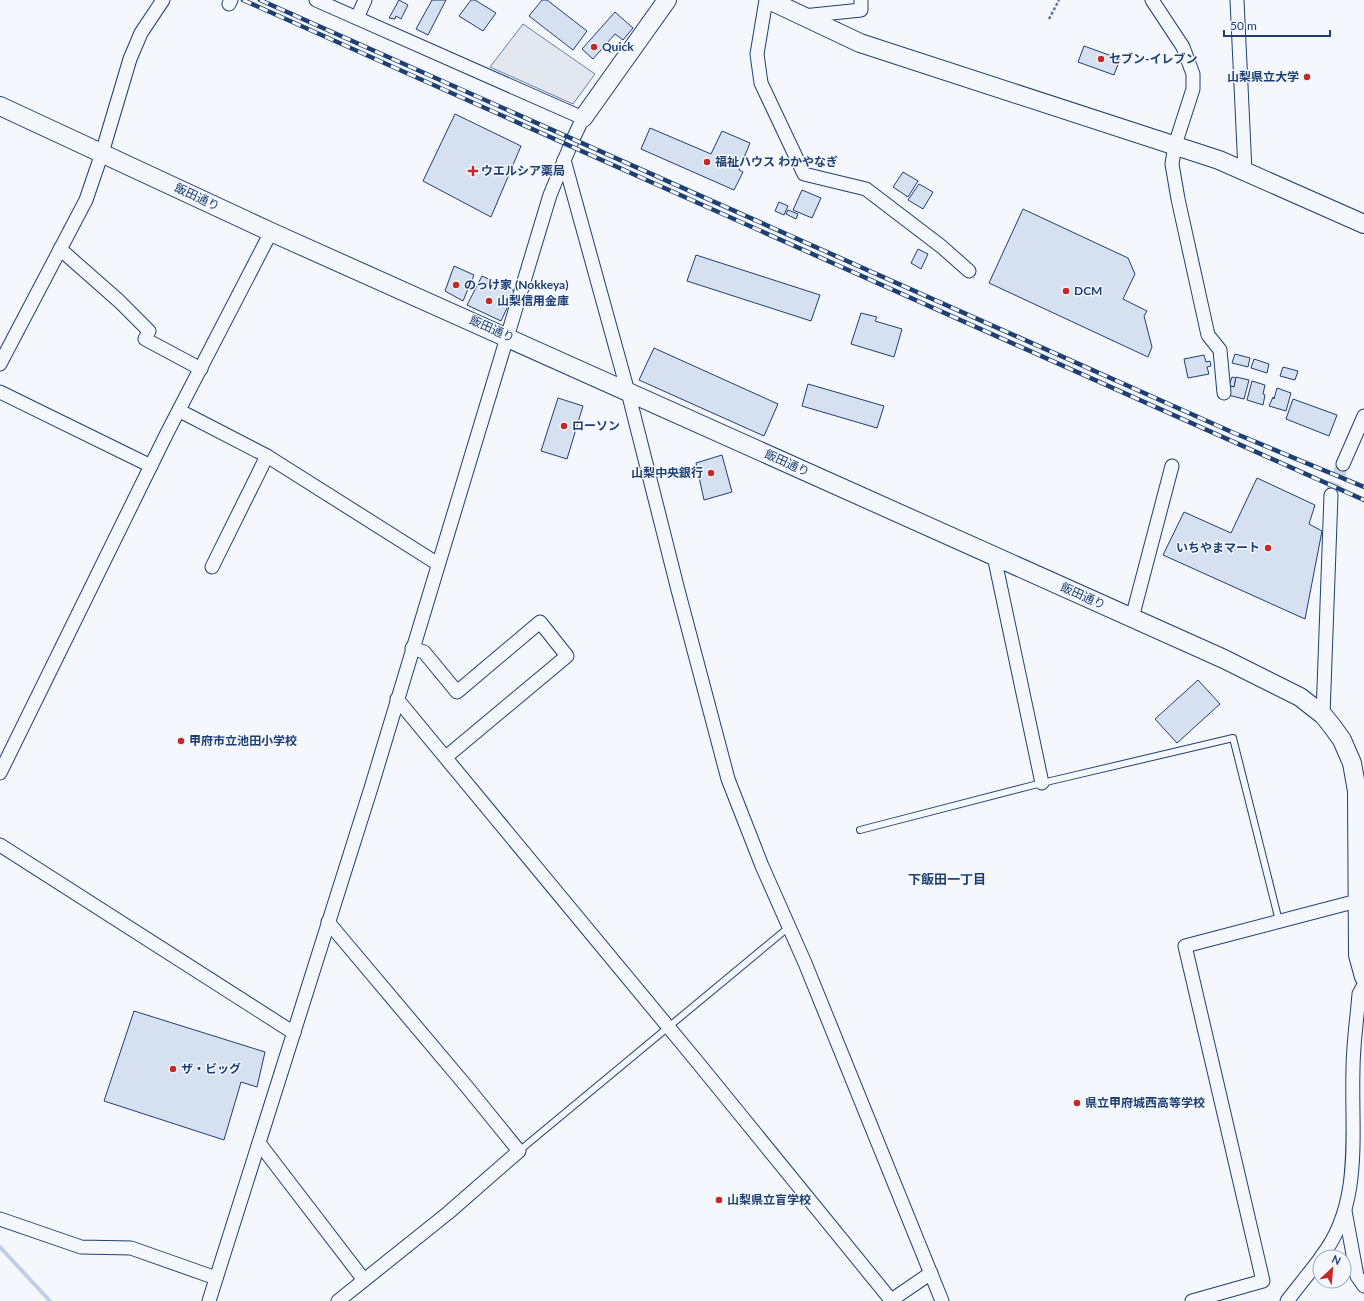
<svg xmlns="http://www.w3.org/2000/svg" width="1364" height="1301" font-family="Lato,'Noto Sans JP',sans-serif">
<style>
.parking{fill:#e3e8f0;stroke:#687fa3}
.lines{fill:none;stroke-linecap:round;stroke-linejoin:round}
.stream{stroke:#bed0e5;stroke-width:4}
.building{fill:#d5e0f0;stroke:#1d3f73}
.street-tunnel{stroke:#c9d2e0;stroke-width:13;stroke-dasharray:13 6;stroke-linecap:butt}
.lane-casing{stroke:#1d3f73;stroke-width:8}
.street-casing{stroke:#1d3f73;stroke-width:15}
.secondary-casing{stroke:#1d3f73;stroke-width:20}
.path{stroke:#5e769c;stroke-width:2.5;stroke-dasharray:3 2;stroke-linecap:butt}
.lane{stroke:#f4f7fb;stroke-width:6}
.street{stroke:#f4f7fb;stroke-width:13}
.secondary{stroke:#f4f7fb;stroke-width:18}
.rail-casing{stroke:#1d3f73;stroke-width:4.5}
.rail{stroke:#f4f7fb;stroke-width:3;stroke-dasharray:9;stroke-linecap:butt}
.poi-dot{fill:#c62828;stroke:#f4f7fb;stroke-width:1.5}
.labels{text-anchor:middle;stroke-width:3;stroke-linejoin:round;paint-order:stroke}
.poi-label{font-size:12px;font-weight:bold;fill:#1d3f73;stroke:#f4f7fb;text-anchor:start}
.street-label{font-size:12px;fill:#1d3f73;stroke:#f4f7fb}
.neighbourhood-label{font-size:13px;font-weight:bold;fill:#1d3f73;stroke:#f4f7fb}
</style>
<rect width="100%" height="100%" fill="#f4f7fb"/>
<polygon class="parking" points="523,24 595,74 573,104 490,67"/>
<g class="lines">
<polyline class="stream" points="0,1247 50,1301"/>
</g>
<g class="building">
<polygon points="399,0 408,5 401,19 396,16 395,19 389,18"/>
<polygon points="432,0 446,0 428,35 416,29"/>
<polygon points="471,0 475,0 496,13 483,31 459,16"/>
<polygon points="542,0 547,0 587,31 573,50 529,16"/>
<polygon points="615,12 633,28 623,40 615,34 593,59 582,49"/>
<polygon points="1084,46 1120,59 1114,75 1078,62"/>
<polygon points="455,114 521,146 491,217 423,181"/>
<polygon points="650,128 711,154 722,131 750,143 739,170 743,172 734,190 641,149"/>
<polygon points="903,172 918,181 908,197 893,187"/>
<polygon points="919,184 933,192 923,209 908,200"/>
<polygon points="802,190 821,198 812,218 793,210"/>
<polygon points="779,202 788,206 784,215 775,211"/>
<polygon points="1023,209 1128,258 1135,274 1123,299 1147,311 1144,316 1152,347 1148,357 989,283"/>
<polygon points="788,210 798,214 796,219 786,214"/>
<polygon points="918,249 928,254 921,269 911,263"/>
<polygon points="696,255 820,295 811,321 687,281"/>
<polygon points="454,266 474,275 463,301 445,291"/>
<polygon points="482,276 515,291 501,321 467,305"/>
<polygon points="861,313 877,317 875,321 902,329 894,357 851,344"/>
<polygon points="654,348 778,404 764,436 639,380"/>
<polygon points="1235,354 1250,358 1248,367 1232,363"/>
<polygon points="1204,355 1206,362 1210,361 1211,366 1207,367 1209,374 1188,378 1184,359"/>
<polygon points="1254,359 1269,364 1267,373 1251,368"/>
<polygon points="1283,367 1298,371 1295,380 1280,376"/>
<polygon points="1232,377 1236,378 1234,387 1229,386"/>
<polygon points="1236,377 1249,380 1244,399 1228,395 1231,386 1234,387"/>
<polygon points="1252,381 1265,385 1263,394 1265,395 1263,405 1247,400"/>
<polygon points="808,384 884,406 877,428 802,406"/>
<polygon points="1277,388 1291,393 1286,411 1269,406 1273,397 1274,399"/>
<polygon points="558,398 583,406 567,459 541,451"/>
<polygon points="1293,399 1337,415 1329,436 1286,419"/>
<polygon points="722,455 732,492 704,500 696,463"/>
<polygon points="1257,478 1315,505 1309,524 1322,531 1305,619 1163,555 1184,512 1231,533"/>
<polygon points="1198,680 1220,704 1177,743 1155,719"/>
<polygon points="134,1011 265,1052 257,1087 241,1082 224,1140 104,1101"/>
</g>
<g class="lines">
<polyline class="street-tunnel" points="1331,495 1343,464"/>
<g class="lane-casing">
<g id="lane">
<polyline points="860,830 1042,783 1233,738 1279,921"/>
<polyline points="519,1151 789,927"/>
</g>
</g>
<g class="street-casing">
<g id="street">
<polyline points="766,0 757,54 761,83 804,174 866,189 942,247 969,271"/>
<polyline points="1152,0 1183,47 1193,74 1193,89 1175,145 1172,164 1178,199 1208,335 1220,350 1224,393"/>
<polyline points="1237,0 1245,171"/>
<polyline points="229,4 231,0"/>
<polyline points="803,16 861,10 861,0"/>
<polyline points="357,18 365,0"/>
<polyline points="564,160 628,392 678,590 728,779 762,866 805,963 942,1301"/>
<polyline points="60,249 119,301 149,331 145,339 201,369"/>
<polyline points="0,364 86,200 102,153 130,59 141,33 163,0"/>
<polyline points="0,392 151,466"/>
<polyline points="180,411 267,456 438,564"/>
<polyline points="1343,464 1364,416"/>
<polyline points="994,556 1042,783"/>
<polyline points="212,567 267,456"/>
<polyline points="1132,618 1172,466"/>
<polyline points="412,648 424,652 457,692 540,622 567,656 446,757"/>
<polyline points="397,699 699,1064 891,1300"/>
<polyline points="1323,715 1331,495"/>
<polyline points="0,773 166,435 271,232"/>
<polyline points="0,845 294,1033"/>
<polyline points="328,922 467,1087 519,1151 448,1213 338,1301"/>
<polyline points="259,1143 364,1280"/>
<polyline points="1345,1211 1357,1276 1364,1286"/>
<polyline points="0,1219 81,1247 131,1248 216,1278"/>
<path d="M 1321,1257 C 1363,1204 1351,1133 1353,1070 C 1353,1045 1357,1019 1359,994 L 1364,985"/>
<polyline points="209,1301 371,788 550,195 573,139 583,118 316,0"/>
<polyline points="890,1301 931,1273"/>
<polyline points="1192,1301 1263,1281 1185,946 1357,901"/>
<polyline points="1287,1301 1320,1259"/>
</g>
</g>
<g class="secondary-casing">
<g id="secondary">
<polyline points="769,0 860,43 1219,160 1364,224"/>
<polyline points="0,106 271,232 1224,659 1300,697 1323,715 1332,726 1342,740 1352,763 1357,791 1358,955 1364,977"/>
<polyline points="583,118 667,0"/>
</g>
</g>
<polyline class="path" points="1049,19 1059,0"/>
<use href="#lane" class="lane"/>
<use href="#street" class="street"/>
<use href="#secondary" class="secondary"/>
<g class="rail-casing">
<g id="rail">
<polyline points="243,0 1364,500"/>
<polyline points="260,0 1234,433 1364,487"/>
</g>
</g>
<use href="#rail" class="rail"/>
</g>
<g class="poi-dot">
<circle cx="594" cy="47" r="4"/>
<circle cx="1101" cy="59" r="4"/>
<circle cx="1307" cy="77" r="4"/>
<circle cx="707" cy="162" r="4"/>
<path d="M471 165h4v4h4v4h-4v4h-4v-4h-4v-4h4z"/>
<circle cx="456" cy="285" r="4"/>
<circle cx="1066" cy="291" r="4"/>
<circle cx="489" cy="301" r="4"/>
<circle cx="564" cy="426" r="4"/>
<circle cx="711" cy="473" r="4"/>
<circle cx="1268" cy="548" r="4"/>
<circle cx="181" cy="741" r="4"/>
<circle cx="173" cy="1069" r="4"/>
<circle cx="1077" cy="1103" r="4"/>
<circle cx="719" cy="1200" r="4"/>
</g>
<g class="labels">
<g class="poi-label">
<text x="602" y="51">Quick</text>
<text x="1109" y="63">セブン-イレブン</text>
<text x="1299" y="81" text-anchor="end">山梨県立大学</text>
<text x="715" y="166">福祉ハウス わかやなぎ</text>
<text x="481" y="175">ウエルシア薬局</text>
<text x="464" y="289">のっけ家 (Nokkeya)</text>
<text x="1074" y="295">DCM</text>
<text x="497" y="305">山梨信用金庫</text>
<text x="572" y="430">ローソン</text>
<text x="703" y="477" text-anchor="end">山梨中央銀行</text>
<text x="1260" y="552" text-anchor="end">いちやまマート</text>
<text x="189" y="745">甲府市立池田小学校</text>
<text x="181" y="1073">ザ・ビッグ</text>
<text x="1085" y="1107">県立甲府城西高等学校</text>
<text x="727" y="1204">山梨県立盲学校</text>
</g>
<g class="street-label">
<text transform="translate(197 197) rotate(25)" y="4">飯田通り</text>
<text transform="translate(492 329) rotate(24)" y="4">飯田通り</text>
<text transform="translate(787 463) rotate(24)" y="4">飯田通り</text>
<text transform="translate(1083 596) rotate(24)" y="4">飯田通り</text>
</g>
<g class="neighbourhood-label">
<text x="947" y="884">下飯田一丁目</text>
</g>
</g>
<g transform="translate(1332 1269) rotate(26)"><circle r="19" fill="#f4f7fb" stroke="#9eadc5"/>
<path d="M0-3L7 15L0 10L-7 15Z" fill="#c62828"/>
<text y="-6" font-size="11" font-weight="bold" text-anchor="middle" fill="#1d3f73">N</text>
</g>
<path d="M1224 30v6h106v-6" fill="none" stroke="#1d3f73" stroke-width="2"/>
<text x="1230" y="30" font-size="12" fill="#1d3f73" stroke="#f4f7fb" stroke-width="3" paint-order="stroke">50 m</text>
</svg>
